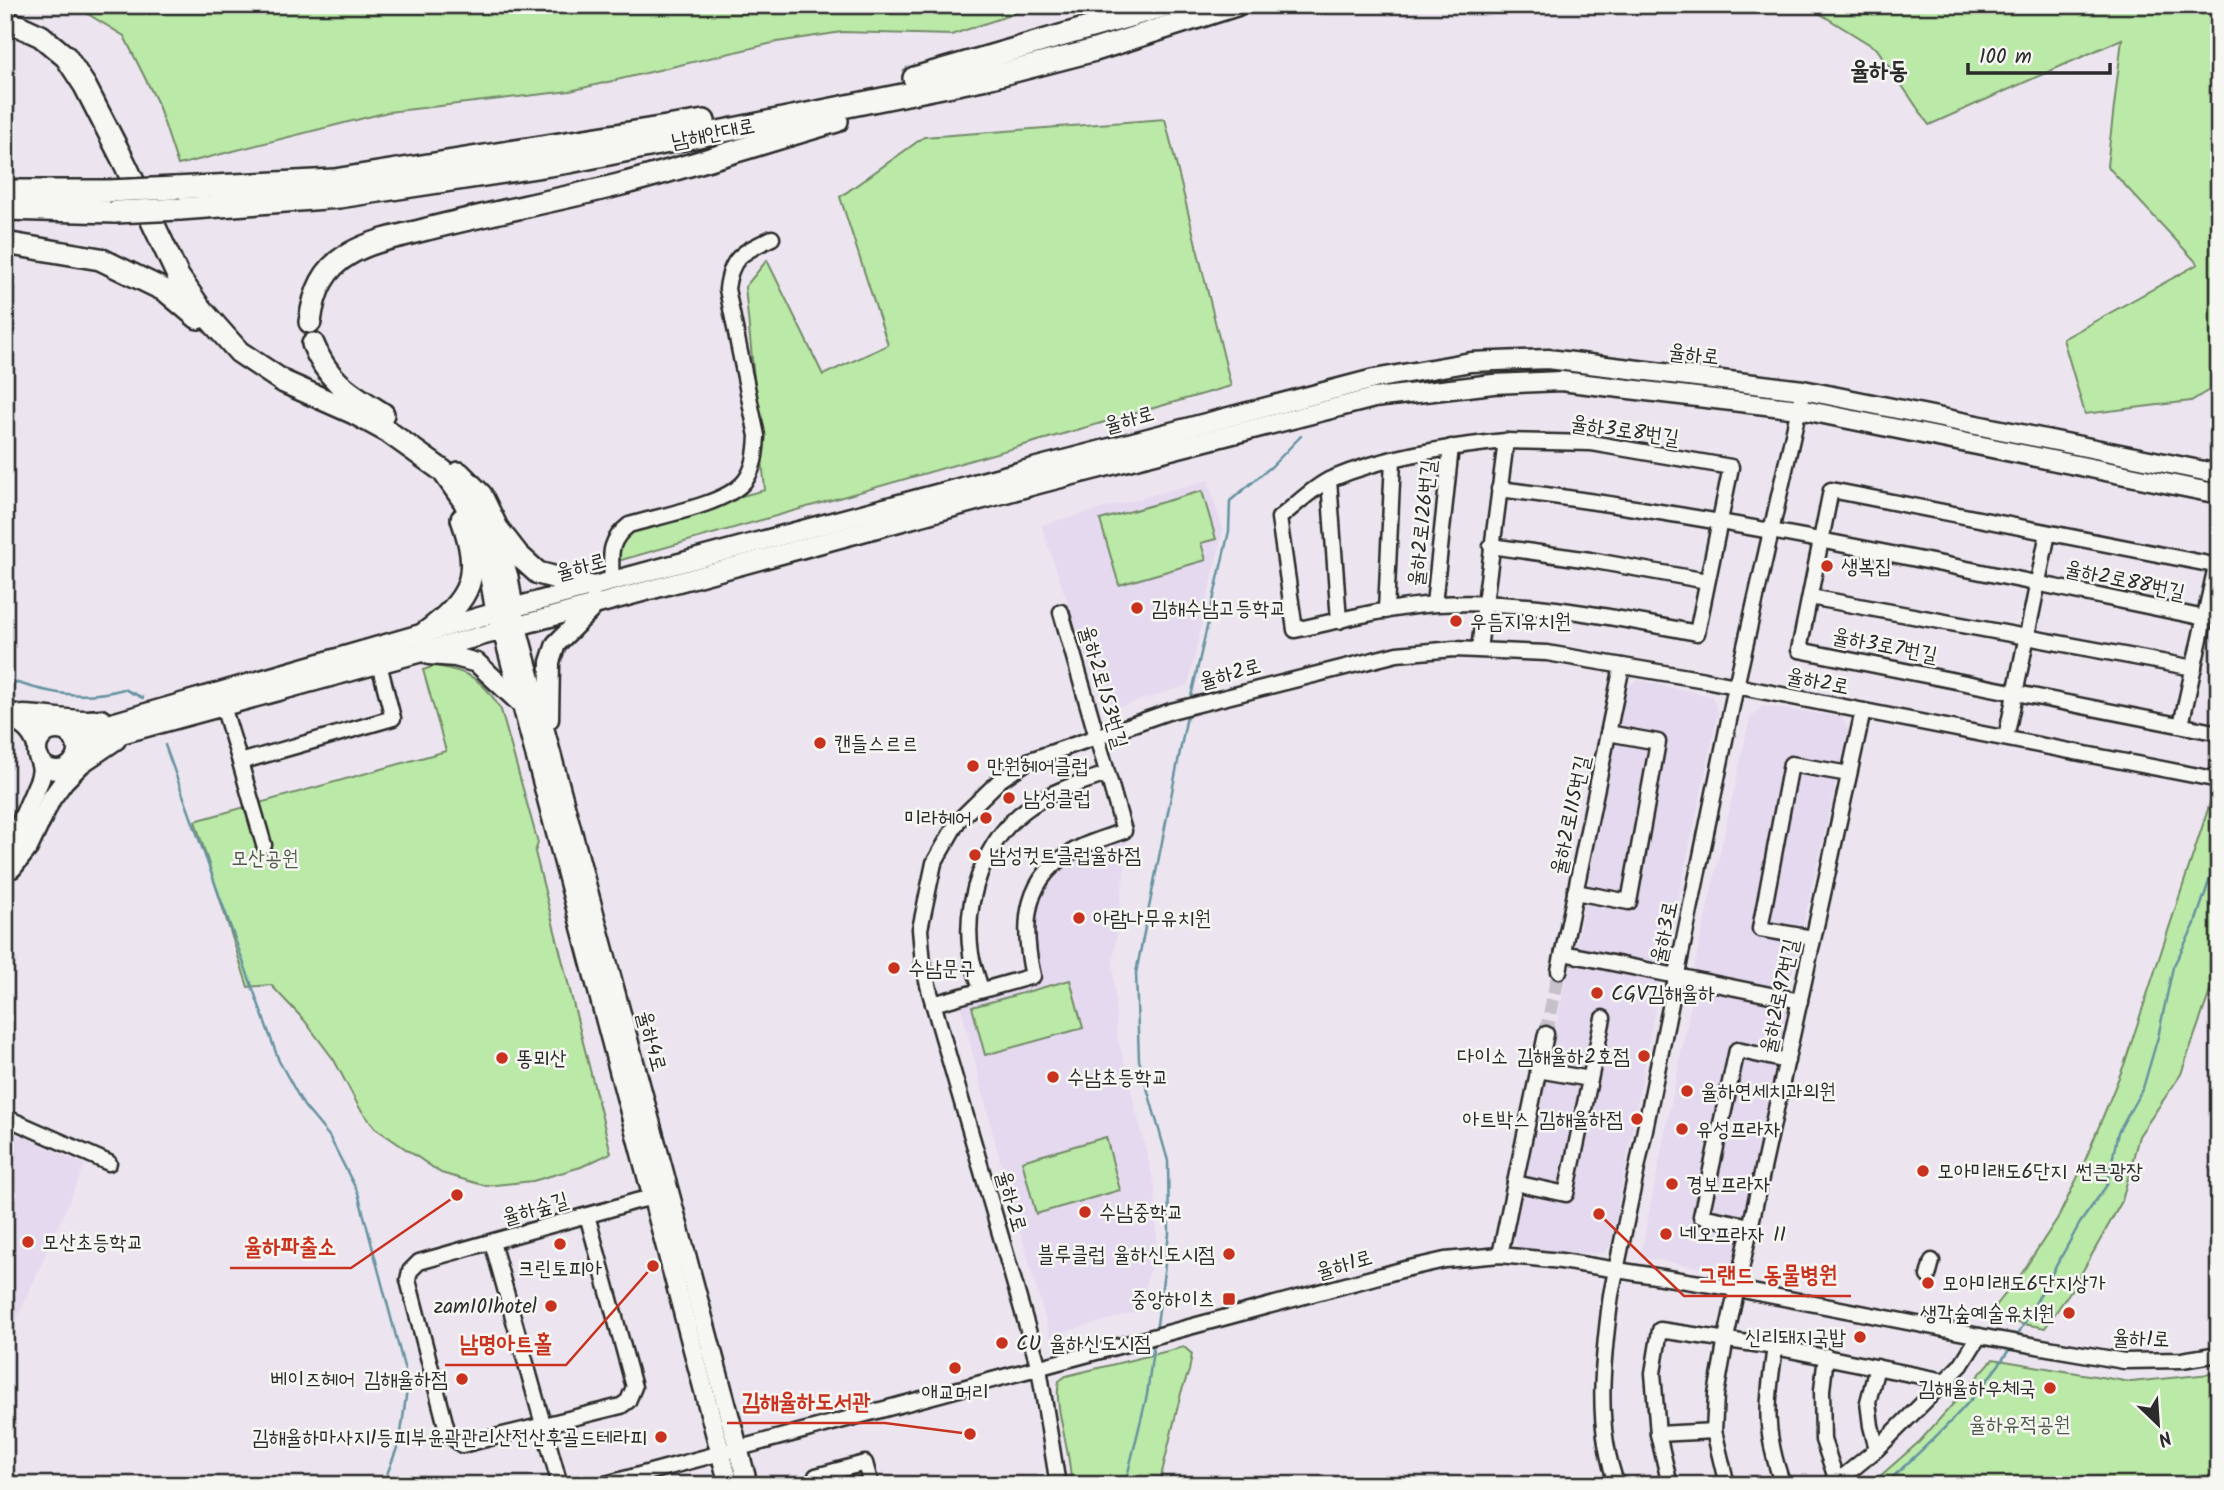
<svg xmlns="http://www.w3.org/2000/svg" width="2224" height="1490" font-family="Kalam,'Poor Story',sans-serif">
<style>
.built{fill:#e5d9ef}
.green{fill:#bbe9a7;stroke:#738a69;stroke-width:2}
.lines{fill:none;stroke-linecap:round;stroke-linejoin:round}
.stream{stroke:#66939f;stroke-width:2.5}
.minor-tunnel{stroke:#c5c0c9;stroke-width:14;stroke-dasharray:14 7;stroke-linecap:butt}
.minor-casing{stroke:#2b2b2b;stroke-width:19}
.major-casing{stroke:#2b2b2b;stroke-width:23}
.highway-casing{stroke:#2b2b2b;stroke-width:26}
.minor{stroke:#f6f6f2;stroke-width:14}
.major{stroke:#f6f6f2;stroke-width:18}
.highway{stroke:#f6f6f2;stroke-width:21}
.highway-bridge-casing{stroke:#2b2b2b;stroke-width:26;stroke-linecap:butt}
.highway-bridge{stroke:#f6f6f2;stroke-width:21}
.poi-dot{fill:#c8321e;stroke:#f6f6f2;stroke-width:2.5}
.labels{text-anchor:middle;stroke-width:5;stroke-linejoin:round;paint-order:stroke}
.street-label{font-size:21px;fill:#2b2b2b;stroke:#f6f6f2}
.poi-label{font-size:21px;fill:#2b2b2b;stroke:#f6f6f2;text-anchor:start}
.park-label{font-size:21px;fill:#4f5a4a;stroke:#f6f6f2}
.quarter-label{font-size:24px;font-weight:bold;fill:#2b2b2b;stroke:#f6f6f2}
.leader{fill:none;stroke:#c8321e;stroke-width:2.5}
.callout-dot{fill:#c8321e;stroke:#f6f6f2;stroke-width:2.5}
.callout-label{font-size:23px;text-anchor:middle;font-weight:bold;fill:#c8321e;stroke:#f6f6f2;stroke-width:5;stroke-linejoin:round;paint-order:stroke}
</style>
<rect width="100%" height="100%" fill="#ece5f0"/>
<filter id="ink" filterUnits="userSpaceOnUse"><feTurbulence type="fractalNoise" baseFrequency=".0143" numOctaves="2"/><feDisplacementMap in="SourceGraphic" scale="14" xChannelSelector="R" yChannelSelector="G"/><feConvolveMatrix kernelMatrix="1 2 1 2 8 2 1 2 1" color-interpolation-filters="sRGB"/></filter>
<g filter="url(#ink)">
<g class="built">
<polygon points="1208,480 1223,530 1188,685 1105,712 1041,525"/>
<polygon points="1637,680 1712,696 1718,713 1664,967 1579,951 1576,947 1619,713 1626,687"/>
<polygon points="1762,706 1841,717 1849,730 1788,988 1693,972 1750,718"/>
<polygon points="1121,839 1128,841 1113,963 1117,1034 1155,1187 1157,1238 1140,1311 1050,1336 999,1157 960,1004 1040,982 1031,942 1035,903 1047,882 1058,871 1096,847"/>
<polygon points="1575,963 1660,981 1611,1245 1603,1253 1560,1253 1523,1249 1516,1244 1512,1236 1566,978"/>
<polygon points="1700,992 1784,1004 1790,1013 1733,1274 1640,1257 1692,1000"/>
<polygon points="5,1128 85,1165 15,1324 5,1320"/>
</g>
<g class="green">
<polygon points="73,5 1040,5 951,35 842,32 777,42 570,91 388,112 178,165 157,102 124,36"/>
<polygon points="1806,5 2219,5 2219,384 2191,401 2085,414 2063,339 2198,264 2107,166 2122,39 1929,125 1877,49"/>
<polygon points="1165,119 1231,386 611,563 629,525 765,490 745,287 767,260 823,375 888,345 840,197 924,137"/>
<polygon points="1202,491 1216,539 1201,543 1206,560 1119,585 1100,520"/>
<path d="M 435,666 C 469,671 484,680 501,710 L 538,843 L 535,852 L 611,1153 L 581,1167 L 533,1181 L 486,1186 L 441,1173 L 375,1128 L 359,1107 L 334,1060 L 304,1020 L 271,985 L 248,987 L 195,821 L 446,751 L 423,670 Z"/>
<polygon points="2213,794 2219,795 2219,966 2181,1074 2139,1136 2122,1201 2076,1283 2045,1328 1987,1317 2022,1273 2059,1216 2082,1168 2124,1065"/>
<polygon points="1070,980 1083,1028 985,1055 972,1007"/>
<polygon points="1106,1137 1120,1190 1036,1214 1022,1161"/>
<path d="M 1184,1347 L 1192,1354 L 1189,1371 L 1181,1393 L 1159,1485 L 1071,1485 C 1072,1452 1053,1408 1059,1381 L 1066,1376 Z"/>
<polygon points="1993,1359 2131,1382 2219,1373 2219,1483 2210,1485 1870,1485 1920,1441"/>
</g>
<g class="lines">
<g class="stream">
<path d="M 5,679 C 47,693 81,701 124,689 L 143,698"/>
<polyline points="1190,701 1229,531 1230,501 1272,466 1301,436"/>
<polyline points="165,745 279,1061 304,1106 329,1136 358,1193 408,1382 400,1440 383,1485"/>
<polyline points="1156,1332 1169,1234 1168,1161 1139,1060 1136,973 1188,711"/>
<polyline points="2016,1338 2080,1223 2107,1185 2118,1132 2143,1088 2158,1037 2173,967 2194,926 2219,852"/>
<polyline points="1125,1485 1147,1395 1154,1342"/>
<path d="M 1884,1485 C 1930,1443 1977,1400 2011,1347"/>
</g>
<polyline class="minor-tunnel" points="1546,1034 1559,971"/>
<g class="minor-casing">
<g id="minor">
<path d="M 1506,441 L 1591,443 L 1731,467 L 1697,633 C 1611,617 1525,599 1437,604 C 1389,607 1342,620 1295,630 L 1279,518 C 1295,506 1313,487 1331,479 C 1386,456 1447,447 1506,441 Z"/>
<polyline points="1329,480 1339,621"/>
<path d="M 1499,489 C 1736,518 1971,570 2205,618"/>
<polyline points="1491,546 1590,560 1707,581"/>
<polyline points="2219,566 1831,490 1799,650 2219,733"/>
<path d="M 612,581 C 611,556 607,542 629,525 C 659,516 724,505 744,482 C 755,469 756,452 757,436 L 727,289 C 731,255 744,252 772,238"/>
<polyline points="1810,597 2194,668"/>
<polyline points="1434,604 1451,447"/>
<polyline points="1386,611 1393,460"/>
<polyline points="1479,649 1506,441"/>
<polyline points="223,706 240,762 393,718 379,664"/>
<polyline points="5,708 23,715 50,732"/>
<path d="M 5,717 C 24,728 31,731 37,752"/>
<polyline points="2181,725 2216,566"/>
<polyline points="2006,738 2048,533"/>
<polyline points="240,762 264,845"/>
<polyline points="1575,892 1629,902 1658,742 1608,733"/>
<polyline points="1813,938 1760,929 1791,764 1849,774"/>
<polyline points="1563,953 1800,1001"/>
<polyline points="1559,971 1622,666"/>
<path d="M 981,990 C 978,978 973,966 971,954 C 963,902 984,839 1028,808 C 1051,791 1080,783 1107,774"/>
<path d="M 933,1004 L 1033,976 C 1021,923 1024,876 1077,849 C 1092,841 1108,837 1124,831 L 1061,612"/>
<polyline points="1538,1070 1590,1079"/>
<polyline points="5,1117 109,1163"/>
<polyline points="1515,1183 1566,1194 1603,1018"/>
<path d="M 587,1215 L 634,1387 L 628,1401 L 621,1406 L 462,1445 L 448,1434 L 408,1280 L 410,1271 L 419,1262 C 479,1245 539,1228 599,1212 C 619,1207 642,1197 662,1197"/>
<polyline points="1751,1226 1701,1216 1737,1050 1787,1061"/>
<polyline points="492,1242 560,1485"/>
<polyline points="1500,1255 1546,1034"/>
<polyline points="1928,1276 1932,1261"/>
<path d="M 1775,1347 C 1767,1404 1763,1429 1783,1485"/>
<polyline points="1826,1356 1822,1390 1823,1440 1837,1481"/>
<polyline points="1877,1367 1868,1402 1871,1426 1877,1449"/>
<polyline points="1658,1434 1714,1431"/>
<polyline points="602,1485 1405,1269 1445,1260 1500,1255 1561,1261 1737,1289 1990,1338 2124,1361 2182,1360 2219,1354"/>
<polyline points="818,1485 816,1476 865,1463 871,1485"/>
<polyline points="1058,1485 1039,1368 929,989 923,964 920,929 934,863 958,821 1000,780 1030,760 1171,711 1397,654 1454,649 1547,653 1705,680 2219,780"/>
<path d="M 1617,1485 C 1594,1425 1603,1357 1611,1295 L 1736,686 L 1801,399"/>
<polyline points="1670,1485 1658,1434 1653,1373 1660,1330 1775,1347 1945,1381"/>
<polyline points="1727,1485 1714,1431 1716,1395 1726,1338 1863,711"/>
<polyline points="1833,1485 1877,1449 1961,1365 1979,1336"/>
</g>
</g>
<g class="major-casing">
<g id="major">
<polyline points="514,616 748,1485"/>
<polyline points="500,622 729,1485"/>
<polyline points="429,655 455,657 477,663 520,703"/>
<path d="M 23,715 C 49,715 74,723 101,719"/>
<polyline points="549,719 550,662 556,644 591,609"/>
<circle cx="57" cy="750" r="20"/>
<polyline points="70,735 497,612 1037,467 1374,379 1471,362 1548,359 1803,390 2219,474"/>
<polyline points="77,746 1042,483 1374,398 1493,384 1561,381 1799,409 2219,494"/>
<polyline points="5,860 40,779 42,770 40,761"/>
<polyline points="12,868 28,848 51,799 64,781 82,763 116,740"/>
</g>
</g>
<g class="highway-casing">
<g id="highway">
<polyline points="5,22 19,26 41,36 66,57 85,86 125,164 178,276 200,308 239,352 284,382 354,413 387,431 443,471 464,501 485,543 497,612"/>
<polyline points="914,78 1168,5"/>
<polyline points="175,188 334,180 704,121"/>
<polyline points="5,191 109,191"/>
<polyline points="5,209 115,212"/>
<polyline points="180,209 339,197 569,162 987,78 1095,50 1236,5"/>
<polyline points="5,243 100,259 166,291 198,318"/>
<path d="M 310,322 C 314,292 323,268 351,253 C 373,240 402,236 427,229 C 490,213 554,201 618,185 C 691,166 764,142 837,121"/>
<path d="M 313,344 C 328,382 350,393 383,414"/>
<polyline points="459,473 481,495 497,528 518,555 538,573 591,587"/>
<polyline points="497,546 507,577 512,608"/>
<path d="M 425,633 C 472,599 482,574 462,519"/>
</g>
</g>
<use href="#minor" class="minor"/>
<use href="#major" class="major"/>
<use href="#highway" class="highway"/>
<g class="highway-bridge-casing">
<g id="highway-bridge">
<polyline points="109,191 175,188"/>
<polyline points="115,212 180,209"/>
</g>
</g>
<use href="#highway-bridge" class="highway-bridge"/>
</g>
</g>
<g class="poi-dot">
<circle cx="1827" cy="566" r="7"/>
<circle cx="1137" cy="608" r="7"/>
<circle cx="1456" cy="621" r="7"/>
<circle cx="820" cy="743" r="7"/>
<circle cx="973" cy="766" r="7"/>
<circle cx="1009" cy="798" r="7"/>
<circle cx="986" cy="818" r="7"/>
<circle cx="975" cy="855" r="7"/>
<circle cx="1079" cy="918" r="7"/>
<circle cx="894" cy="968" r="7"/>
<circle cx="1597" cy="993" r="7"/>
<circle cx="1644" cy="1056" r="7"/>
<circle cx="502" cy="1058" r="7"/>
<circle cx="1053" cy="1077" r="7"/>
<circle cx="1687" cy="1091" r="7"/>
<circle cx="1637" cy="1119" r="7"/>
<circle cx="1682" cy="1129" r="7"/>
<circle cx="1923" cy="1171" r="7"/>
<circle cx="1672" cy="1184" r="7"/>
<circle cx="1085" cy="1212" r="7"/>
<circle cx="1666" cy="1234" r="7"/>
<circle cx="28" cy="1242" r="7"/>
<circle cx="560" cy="1244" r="7"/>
<circle cx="1229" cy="1254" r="7"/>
<circle cx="1928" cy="1283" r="7"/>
<rect x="1222" y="1292" width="14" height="14" rx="3.5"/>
<circle cx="551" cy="1306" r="7"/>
<circle cx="2069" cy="1313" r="7"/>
<circle cx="1860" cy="1337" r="7"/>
<circle cx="1002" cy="1343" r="7"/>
<circle cx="955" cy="1368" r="7"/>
<circle cx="462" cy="1379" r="7"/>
<circle cx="2050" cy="1388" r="7"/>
<circle cx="661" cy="1437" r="7"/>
</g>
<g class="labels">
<g class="street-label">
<text transform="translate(713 133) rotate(-11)" y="7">남해안대로</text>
<text transform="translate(1694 354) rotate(7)" y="7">율하로</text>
<text transform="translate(1129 419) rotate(-15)" y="7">율하로</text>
<text transform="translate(1625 430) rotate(8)" y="7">율하3로8번길</text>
<text transform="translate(1422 523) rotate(-84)" y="7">율하2로126번길</text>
<text transform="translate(581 566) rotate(-15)" y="7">율하로</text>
<text transform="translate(2125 580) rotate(12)" y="7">율하2로88번길</text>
<text transform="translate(1885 645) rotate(11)" y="7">율하3로7번길</text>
<text transform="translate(1230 673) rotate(-15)" y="7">율하2로</text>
<text transform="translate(1818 681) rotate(11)" y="7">율하2로</text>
<text transform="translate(1104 687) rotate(74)" y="7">율하2로153번길</text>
<text transform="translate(1570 815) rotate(-78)" y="7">율하2로115번길</text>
<text transform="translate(1664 932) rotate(-78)" y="7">율하3로</text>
<text transform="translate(1779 996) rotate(-78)" y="7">율하2로97번길</text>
<text transform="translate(652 1041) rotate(75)" y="7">율하4로</text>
<text transform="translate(1012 1201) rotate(74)" y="7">율하2로</text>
<text transform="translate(535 1208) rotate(-16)" y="7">율하숲길</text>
<text transform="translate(1344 1264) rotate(-16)" y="7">율하1로</text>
<text transform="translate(2141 1338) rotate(2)" y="7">율하1로</text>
</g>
<g class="poi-label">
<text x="1841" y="573">생복집</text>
<text x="1151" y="615">김해수남고등학교</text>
<text x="1470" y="628">우듬지유치원</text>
<text x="834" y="750">캔들스르르</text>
<text x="987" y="773">만원헤어클럽</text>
<text x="1023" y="805">남성클럽</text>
<text x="972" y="825" text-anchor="end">미라헤어</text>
<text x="989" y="862">남성컷트클럽율하점</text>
<text x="1093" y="925">아람나무유치원</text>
<text x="908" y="975">수남문구</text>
<text x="1611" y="1000">CGV김해율하</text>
<text x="1630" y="1063" text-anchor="end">다이소 김해율하2호점</text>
<text x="516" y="1065">똥뫼산</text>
<text x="1067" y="1084">수남초등학교</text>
<text x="1701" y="1098">율하연세치과의원</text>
<text x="1623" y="1126" text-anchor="end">아트박스 김해율하점</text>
<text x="1696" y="1136">유성프라자</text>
<text x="1937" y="1178">모아미래도6단지 썬큰광장</text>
<text x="1686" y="1191">경보프라자</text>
<text x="1099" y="1219">수남중학교</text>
<text x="1680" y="1241">네오프라자 II</text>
<text x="42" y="1249">모산초등학교</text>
<text x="1215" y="1261" text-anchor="end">블루클럽 율하신도시점</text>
<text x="560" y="1275" text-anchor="middle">크린토피아</text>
<text x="1942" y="1290">모아미래도6단지상가</text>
<text x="1215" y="1306" text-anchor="end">중앙하이츠</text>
<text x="537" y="1313" text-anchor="end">zam101hotel</text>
<text x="2055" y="1320" text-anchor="end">생각숲예술유치원</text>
<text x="1846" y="1344" text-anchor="end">신리돼지국밥</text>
<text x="1016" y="1350">CU 율하신도시점</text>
<text x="448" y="1386" text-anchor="end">베이즈헤어 김해율하점</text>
<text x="2036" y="1395" text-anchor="end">김해율하우체국</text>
<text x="955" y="1399" text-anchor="middle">애교머리</text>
<text x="647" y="1444" text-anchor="end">김해율하마사지1등피부윤곽관리산전산후골드테라피</text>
</g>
<g class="park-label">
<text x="265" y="865">모산공원</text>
<text x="2020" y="1431">율하유적공원</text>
</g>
<g class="quarter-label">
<text x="1879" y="78">율하동</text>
</g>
</g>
<path class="leader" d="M457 1195L351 1268H230M1599 1214L1684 1296H1851M653 1266L566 1365H445M970 1434L885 1423H727"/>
<g class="callout-dot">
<circle cx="457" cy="1195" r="7"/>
<circle cx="1599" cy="1214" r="7"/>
<circle cx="653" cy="1266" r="7"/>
<circle cx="970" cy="1434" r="7"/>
</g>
<g class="callout-label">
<text x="290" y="1254">율하파출소</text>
<text x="1768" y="1282">그랜드 동물병원</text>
<text x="506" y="1351">남명아트홀</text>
<text x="806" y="1409">김해율하도서관</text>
</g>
<rect width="2224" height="1490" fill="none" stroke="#f6f6f2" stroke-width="28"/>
<rect x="14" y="14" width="2196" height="1462" fill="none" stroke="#2b2b2b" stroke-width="2.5" filter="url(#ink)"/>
<g transform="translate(2158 1424) rotate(155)" stroke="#f6f6f2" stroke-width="5" paint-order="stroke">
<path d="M0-5L12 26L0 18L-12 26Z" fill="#2b2b2b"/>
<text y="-10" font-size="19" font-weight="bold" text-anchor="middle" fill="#2b2b2b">N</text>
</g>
<path d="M1968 63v10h142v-10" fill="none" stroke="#2b2b2b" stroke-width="3.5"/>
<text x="1979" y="63" font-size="21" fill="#2b2b2b" stroke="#f6f6f2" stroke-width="5" paint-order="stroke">100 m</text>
</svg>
